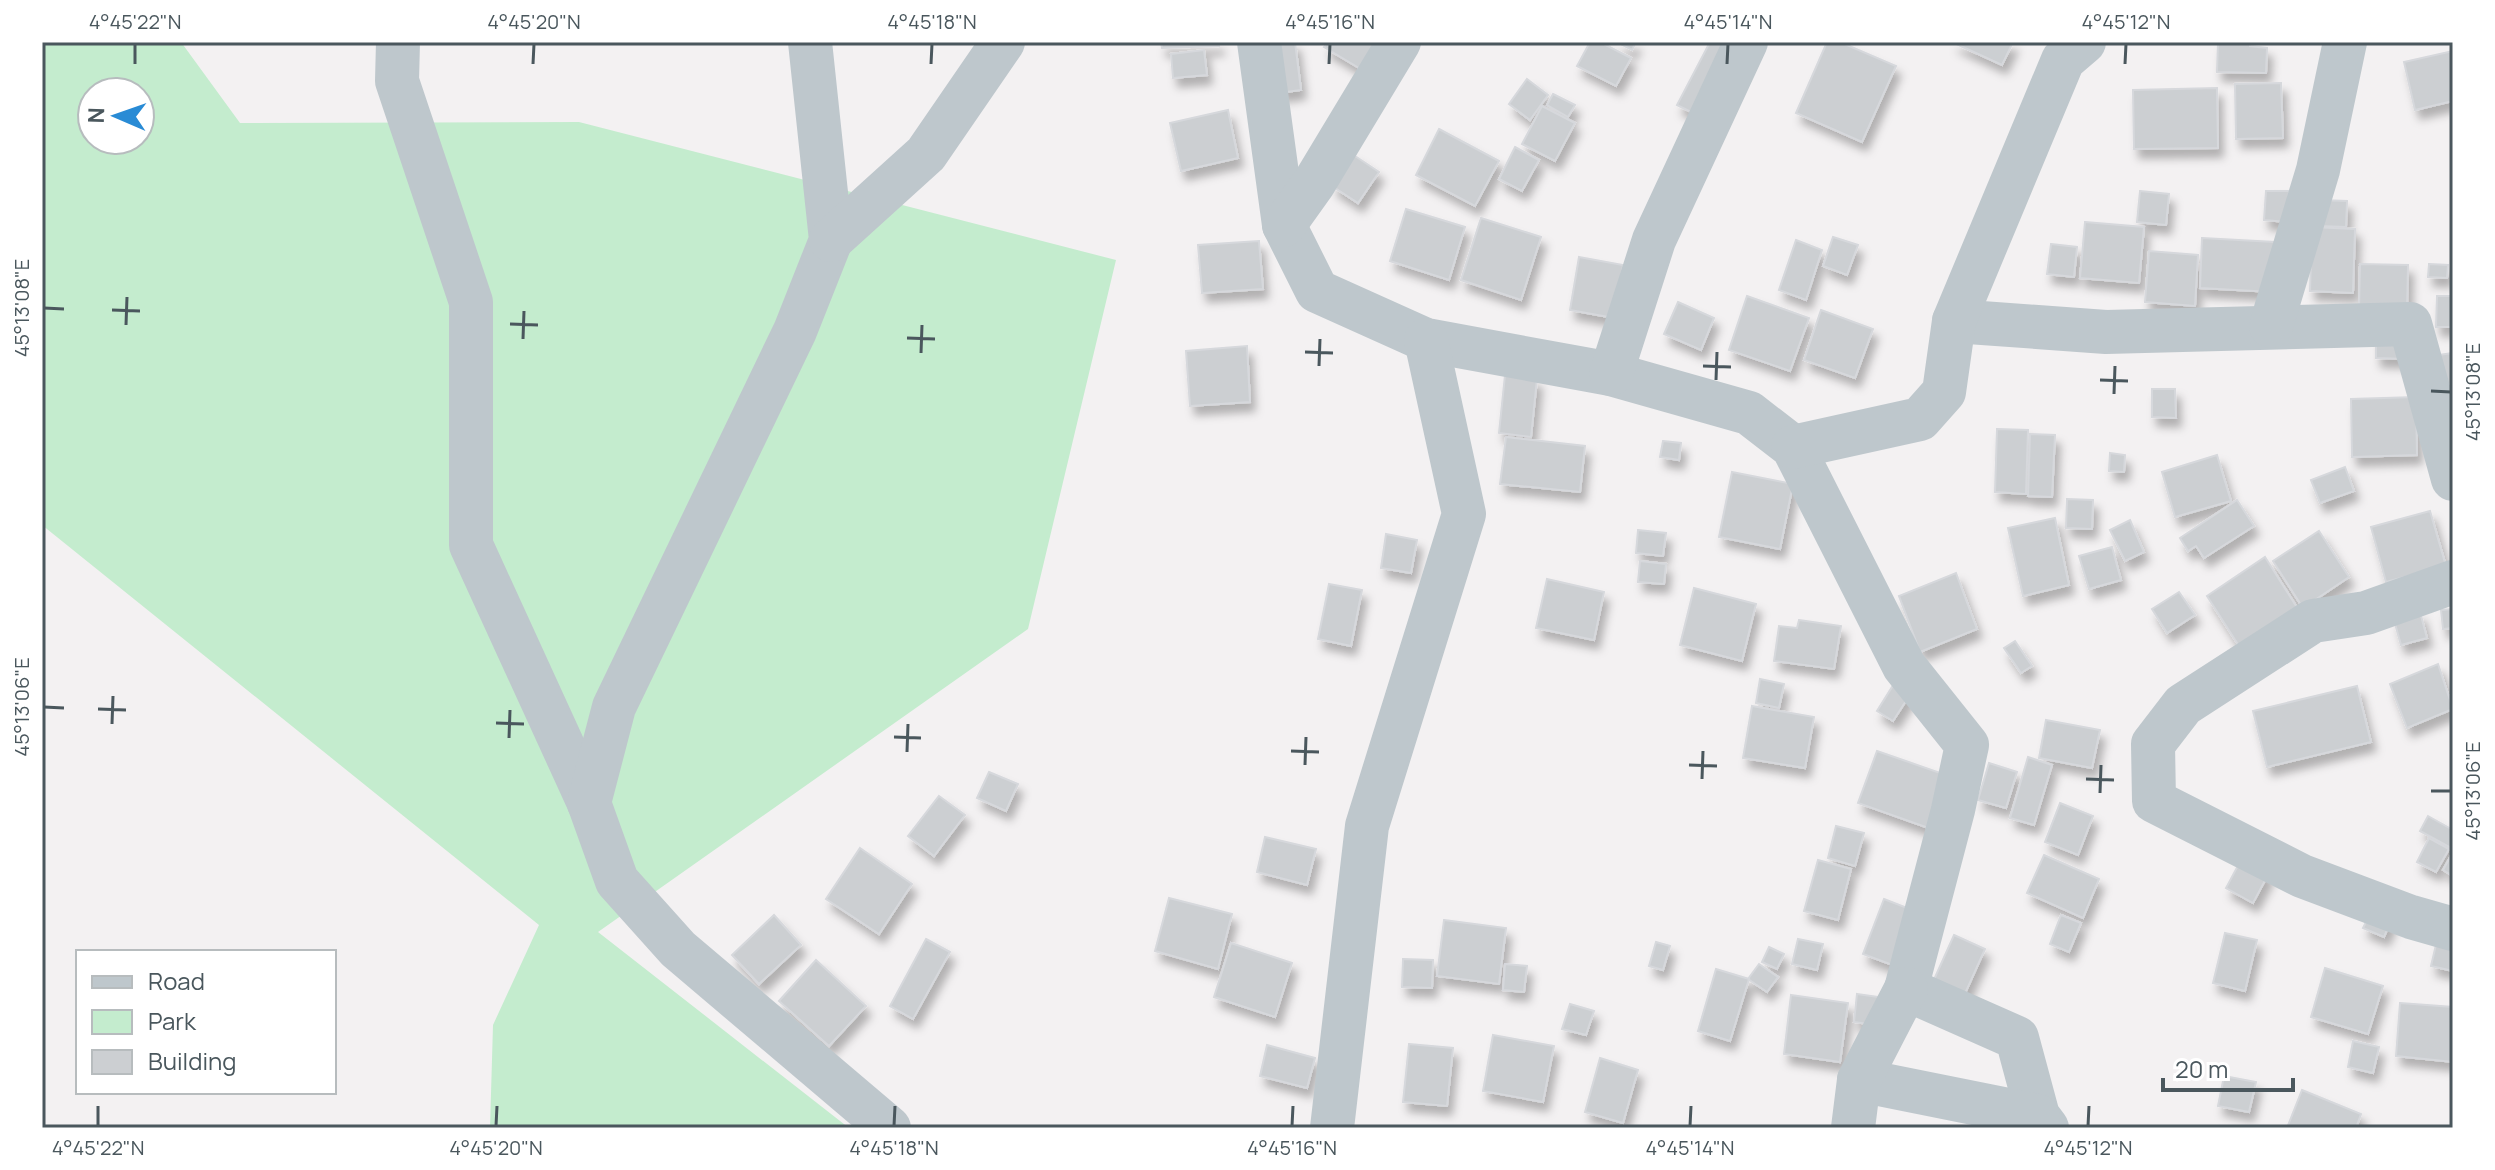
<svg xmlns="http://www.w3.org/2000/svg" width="2495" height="1170" font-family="Manrope,sans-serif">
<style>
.green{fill:#c4ecce;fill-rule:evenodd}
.building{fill:#cccfd2;stroke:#d6d8dc;stroke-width:2;filter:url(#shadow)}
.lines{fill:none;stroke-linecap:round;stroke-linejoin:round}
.street{stroke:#bec7cc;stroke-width:44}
.ticks{fill:none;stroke:#4a575d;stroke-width:3}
.neatline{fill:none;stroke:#4a575d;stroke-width:3}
.ticks-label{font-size:20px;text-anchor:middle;fill:#4a575d}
</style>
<defs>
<filter id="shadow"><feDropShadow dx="5" dy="9" stdDeviation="4" flood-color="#0004"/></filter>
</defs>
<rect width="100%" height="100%" fill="#f3f1f2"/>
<path class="green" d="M 42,42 L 181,42 L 240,123 L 579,122 L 1116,260 L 1028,629 L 598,932 L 849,1128 L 490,1128 L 493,1025 L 539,925 L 42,525 ZM 92,92 L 140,92 L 140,140 L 92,140 Z"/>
<g class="building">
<polygon points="1161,42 1219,42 1219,46 1162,48"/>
<polygon points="1272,42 1295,42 1301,90 1279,93"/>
<polygon points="1328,42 1388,42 1369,74 1324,47"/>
<polygon points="1590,42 1600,42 1631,58 1616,86 1577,66"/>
<polygon points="1617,42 1636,42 1632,50"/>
<polygon points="1710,42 1717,42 1733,51 1699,116 1677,105"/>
<polygon points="1827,42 1840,42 1896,66 1862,142 1796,113"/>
<polygon points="1952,42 2013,42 2002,65"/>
<polygon points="2218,42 2250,42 2250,46 2267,48 2266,73 2217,72"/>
<polygon points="1204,50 1207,75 1173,78 1171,54"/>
<polygon points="2453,51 2453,101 2415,110 2404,62"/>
<polygon points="1527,79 1548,95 1530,120 1509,104"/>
<polygon points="2281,83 2283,138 2236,139 2235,84"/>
<polygon points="2217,88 2218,148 2134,149 2133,90"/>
<polygon points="1553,94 1575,105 1568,117 1547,105"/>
<polygon points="1542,106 1575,123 1555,161 1522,144"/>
<polygon points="1228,110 1238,158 1181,171 1170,123"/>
<polygon points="1439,129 1499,161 1475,206 1416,175"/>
<polygon points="1515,147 1539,160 1522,191 1499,179"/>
<polygon points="1352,154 1379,172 1358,203 1332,186"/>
<polygon points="2140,191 2169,194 2166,225 2137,222"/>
<polygon points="2266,191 2289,191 2287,222 2264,220"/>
<polygon points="2319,200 2347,201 2346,227 2318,226"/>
<polygon points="1406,209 1465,227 1449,280 1390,261"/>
<polygon points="1481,218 1541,237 1521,300 1461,280"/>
<polygon points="2085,222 2144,227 2139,283 2080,278"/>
<polygon points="2312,227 2355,229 2353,293 2310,291"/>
<polygon points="1833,237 1858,245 1847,275 1823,266"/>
<polygon points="2202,238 2275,242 2272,292 2200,288"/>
<polygon points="1796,240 1822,250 1806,300 1779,290"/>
<polygon points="1259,241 1263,289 1202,293 1198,245"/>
<polygon points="2051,244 2077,247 2074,277 2047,274"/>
<polygon points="2149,251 2198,255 2195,306 2145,302"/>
<polygon points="1579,257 1623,265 1614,318 1570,310"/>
<polygon points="2360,264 2408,265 2407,311 2359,309"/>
<polygon points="2429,264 2448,265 2447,278 2428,277"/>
<polygon points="1747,296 1809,318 1790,371 1729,350"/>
<polygon points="2437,296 2453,296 2453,327 2436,327"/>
<polygon points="1678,302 1714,318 1701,350 1664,334"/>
<polygon points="1821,310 1873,329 1855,378 1804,360"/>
<polygon points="2376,334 2406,334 2406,359 2376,358"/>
<polygon points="1247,346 1250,402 1190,406 1186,351"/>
<polygon points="2453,353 2453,384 2443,385 2438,355"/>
<polygon points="1505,375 1537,379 1531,437 1499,433"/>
<polygon points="2152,389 2175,389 2176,418 2152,417"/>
<polygon points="2416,397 2417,455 2352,457 2351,399"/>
<polygon points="1997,429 2028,430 2026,494 1995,492"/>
<polygon points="2030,434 2055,435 2052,497 2028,496"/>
<polygon points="1506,437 1585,446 1580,492 1500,484"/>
<polygon points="1663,441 1681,443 1679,460 1660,457"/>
<polygon points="2110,453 2125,455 2124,472 2109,471"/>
<polygon points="2217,455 2231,501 2175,517 2162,472"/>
<polygon points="2345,467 2354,491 2320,503 2311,480"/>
<polygon points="1732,472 1793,484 1780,549 1719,537"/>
<polygon points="2067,499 2093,500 2092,529 2066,528"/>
<polygon points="2237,500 2254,526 2204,558 2196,546 2188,551 2180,538"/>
<polygon points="2430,511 2446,566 2386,582 2371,527"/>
<polygon points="2055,518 2069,585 2023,596 2008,528"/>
<polygon points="2130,520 2144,552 2125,561 2110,530"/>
<polygon points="1638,530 1666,533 1663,556 1636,553"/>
<polygon points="2319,531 2349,577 2303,608 2273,561"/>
<polygon points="1386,534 1417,540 1411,573 1381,568"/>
<polygon points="2112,547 2121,580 2089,589 2079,556"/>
<polygon points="2265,557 2298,609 2239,646 2207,596"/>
<polygon points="1640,561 1666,564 1664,584 1638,582"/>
<polygon points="1956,573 1977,629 1920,652 1899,596"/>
<polygon points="1547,579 1604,592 1594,640 1536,628"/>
<polygon points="1329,584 1362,590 1351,646 1318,639"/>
<polygon points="1694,588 1756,604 1742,661 1680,645"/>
<polygon points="2179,592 2195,615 2167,633 2152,609"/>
<polygon points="2453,609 2453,628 2443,629 2441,610"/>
<polygon points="2420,612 2427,638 2401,645 2394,620"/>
<polygon points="1799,620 1841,626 1834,669 1774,661 1779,626 1797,628"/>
<polygon points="2015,641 2032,666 2021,673 2004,648"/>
<polygon points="2438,664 2453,709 2407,728 2390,684"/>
<polygon points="1760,679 1784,684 1779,708 1756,703"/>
<polygon points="1897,679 1913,690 1893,721 1877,711"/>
<polygon points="2357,686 2371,742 2267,767 2253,711"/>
<polygon points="1752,706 1814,717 1805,768 1743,758"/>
<polygon points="2046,720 2100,730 2092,768 2039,758"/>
<polygon points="1877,751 1952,777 1934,830 1858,803"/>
<polygon points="2028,757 2052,765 2034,825 2010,818"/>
<polygon points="1989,763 2017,772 2006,808 1978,800"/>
<polygon points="989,772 1018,784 1006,811 977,798"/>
<polygon points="939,796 965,815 934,856 908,836"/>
<polygon points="2060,803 2093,816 2078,855 2045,842"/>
<polygon points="2428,816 2453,830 2451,848 2420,831"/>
<polygon points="1836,826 1864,833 1855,866 1828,858"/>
<polygon points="1265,837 1316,849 1307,885 1257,872"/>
<polygon points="2429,838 2449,849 2436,872 2417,862"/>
<polygon points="860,848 912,884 879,934 826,899"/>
<polygon points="2453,852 2453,876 2443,870"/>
<polygon points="2044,855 2099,879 2083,918 2027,893"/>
<polygon points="2242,858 2269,873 2253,903 2226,888"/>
<polygon points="1818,860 1851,869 1838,920 1804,911"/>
<polygon points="1169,898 1232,914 1218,969 1155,951"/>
<polygon points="1884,899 1915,911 1895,966 1863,954"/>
<polygon points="2373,908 2393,916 2384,937 2363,928"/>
<polygon points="774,915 801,945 759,984 732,955"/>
<polygon points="2061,915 2081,923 2069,952 2050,944"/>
<polygon points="1444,920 1506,928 1499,984 1437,976"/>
<polygon points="2225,933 2257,940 2245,991 2213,983"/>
<polygon points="1954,935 1985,949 1963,998 1932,984"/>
<polygon points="2438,936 2453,940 2453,971 2431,966"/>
<polygon points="926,939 950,952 913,1019 890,1006"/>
<polygon points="1798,939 1823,944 1817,970 1792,964"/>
<polygon points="1656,942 1670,946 1663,970 1649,966"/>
<polygon points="1231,943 1292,963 1275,1017 1214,997"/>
<polygon points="1769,947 1784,954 1777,969 1762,962"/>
<polygon points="1403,959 1433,960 1432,988 1402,987"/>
<polygon points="816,960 866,1006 829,1046 779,1001"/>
<polygon points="1505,964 1527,966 1524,992 1503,990"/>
<polygon points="1759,964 1778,977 1767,992 1748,979"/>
<polygon points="2325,968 2383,986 2368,1034 2311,1017"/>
<polygon points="1716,969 1749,979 1730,1041 1698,1031"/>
<polygon points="1857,994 1886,998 1882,1026 1854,1022"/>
<polygon points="1791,995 1848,1003 1840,1062 1784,1054"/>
<polygon points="2400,1003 2453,1007 2453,1062 2396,1056"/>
<polygon points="1570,1004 1594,1011 1586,1035 1562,1029"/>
<polygon points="1493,1035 1554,1046 1543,1102 1483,1091"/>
<polygon points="2353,1041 2379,1047 2373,1073 2348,1067"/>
<polygon points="1409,1044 1453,1048 1447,1106 1403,1102"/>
<polygon points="1267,1045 1315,1058 1307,1088 1260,1076"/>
<polygon points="1600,1058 1638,1070 1623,1123 1585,1112"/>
<polygon points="2224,1076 2256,1082 2249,1112 2218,1106"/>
<polygon points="2302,1090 2361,1114 2356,1128 2287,1128"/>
</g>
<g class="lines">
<g class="street">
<polyline points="398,42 397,81 471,302 471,545 589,803"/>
<polyline points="810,42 831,240 795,331 614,707 589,803 617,881 678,949 889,1128"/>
<polyline points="1259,42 1284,225 1317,291 1426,340 1611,374 1749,413 1793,447 1904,666 1967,745 1953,810 1906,989 2017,1038 2038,1116 2047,1128"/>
<polyline points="1284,225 1314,183 1399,42"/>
<polyline points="831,240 926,154 1003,42"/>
<polyline points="1954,321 2106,332 2410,324 2453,479"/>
<polyline points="2271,326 2318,170 2345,42"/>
<polyline points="1611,374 1654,240 1746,42"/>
<polyline points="1793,447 1920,419 1944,392 1954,321 2063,60 2084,42"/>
<polyline points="2453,582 2366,613 2313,621 2183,705 2153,744 2154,801 2302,876 2411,917 2453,929"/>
<polyline points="1859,1080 2038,1116"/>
<polyline points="1332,1128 1367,826 1464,514 1426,340"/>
<polyline points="1853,1128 1859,1080 1906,989"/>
</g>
</g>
<path class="ticks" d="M 135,64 L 135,44M 533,64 L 534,44M 931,64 L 932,44M 1329,64 L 1330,44M 1727,64 L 1728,44M 2125,64 L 2126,44M 44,308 L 64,309M 112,310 L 140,311M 510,324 L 538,325M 126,325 L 127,297M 907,338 L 935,339M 523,339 L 524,311M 1305,352 L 1333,353M 921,353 L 922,325M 1319,366 L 1320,339M 1703,366 L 1731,367M 1716,380 L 1717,352M 2100,380 L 2128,381M 2431,391 L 2451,392M 2114,394 L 2115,366M 44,707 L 64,708M 98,709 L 126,710M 496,723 L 524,724M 112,724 L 113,696M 894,737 L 921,738M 509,738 L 510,710M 1291,751 L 1319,752M 907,752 L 908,724M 1305,765 L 1306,737M 1689,765 L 1717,766M 1702,779 L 1703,751M 2086,779 L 2114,780M 2431,791 L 2451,791M 2100,793 L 2101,765M 98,1126 L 98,1106M 496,1126 L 497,1106M 894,1126 L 895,1106M 1292,1126 L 1293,1106M 1690,1126 L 1691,1106M 2088,1126 L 2089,1106"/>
<rect width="2495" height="1170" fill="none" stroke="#ffffff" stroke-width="88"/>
<rect x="76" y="950" width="260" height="144" fill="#ffffff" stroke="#b7bcbe" stroke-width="2"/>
<rect x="92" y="976" width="40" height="12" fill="#bec7cc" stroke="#b7bcbe" stroke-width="2"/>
<text x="148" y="990" font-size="24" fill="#4a575d">Road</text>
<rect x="92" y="1010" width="40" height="24" fill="#c4ecce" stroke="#b7bcbe" stroke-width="2"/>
<text x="148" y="1030" font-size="24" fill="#4a575d">Park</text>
<rect x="92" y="1050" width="40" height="24" fill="#cccfd2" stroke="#b7bcbe" stroke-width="2"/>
<text x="148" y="1070" font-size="24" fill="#4a575d">Building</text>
<g transform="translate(116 116) rotate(272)"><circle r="38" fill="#ffffff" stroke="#b7bcbe" stroke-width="2"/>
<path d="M0-6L14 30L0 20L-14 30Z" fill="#298bd5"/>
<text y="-12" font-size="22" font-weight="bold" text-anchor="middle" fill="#4a575d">N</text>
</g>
<path d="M2163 1078v12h130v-12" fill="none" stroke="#4a575d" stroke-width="4"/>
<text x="2175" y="1078" font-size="24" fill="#4a575d" stroke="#ffffff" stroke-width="6" paint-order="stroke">20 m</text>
<rect x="44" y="44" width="2407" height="1082" class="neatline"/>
<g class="ticks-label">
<text x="135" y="29">4°45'22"N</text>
<text x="534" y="29">4°45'20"N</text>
<text x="932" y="29">4°45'18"N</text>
<text x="1330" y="29">4°45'16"N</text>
<text x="1728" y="29">4°45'14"N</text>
<text x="2126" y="29">4°45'12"N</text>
<text transform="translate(22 308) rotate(-90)" y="7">45°13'08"E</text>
<text transform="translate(2473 392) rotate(-90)" y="7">45°13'08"E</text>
<text transform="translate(22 707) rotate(-90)" y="7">45°13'06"E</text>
<text transform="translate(2473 791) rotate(-90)" y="7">45°13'06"E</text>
<text x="98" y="1155">4°45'22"N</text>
<text x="496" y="1155">4°45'20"N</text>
<text x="894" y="1155">4°45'18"N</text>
<text x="1292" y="1155">4°45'16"N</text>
<text x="1690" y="1155">4°45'14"N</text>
<text x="2088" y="1155">4°45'12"N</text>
</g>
</svg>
